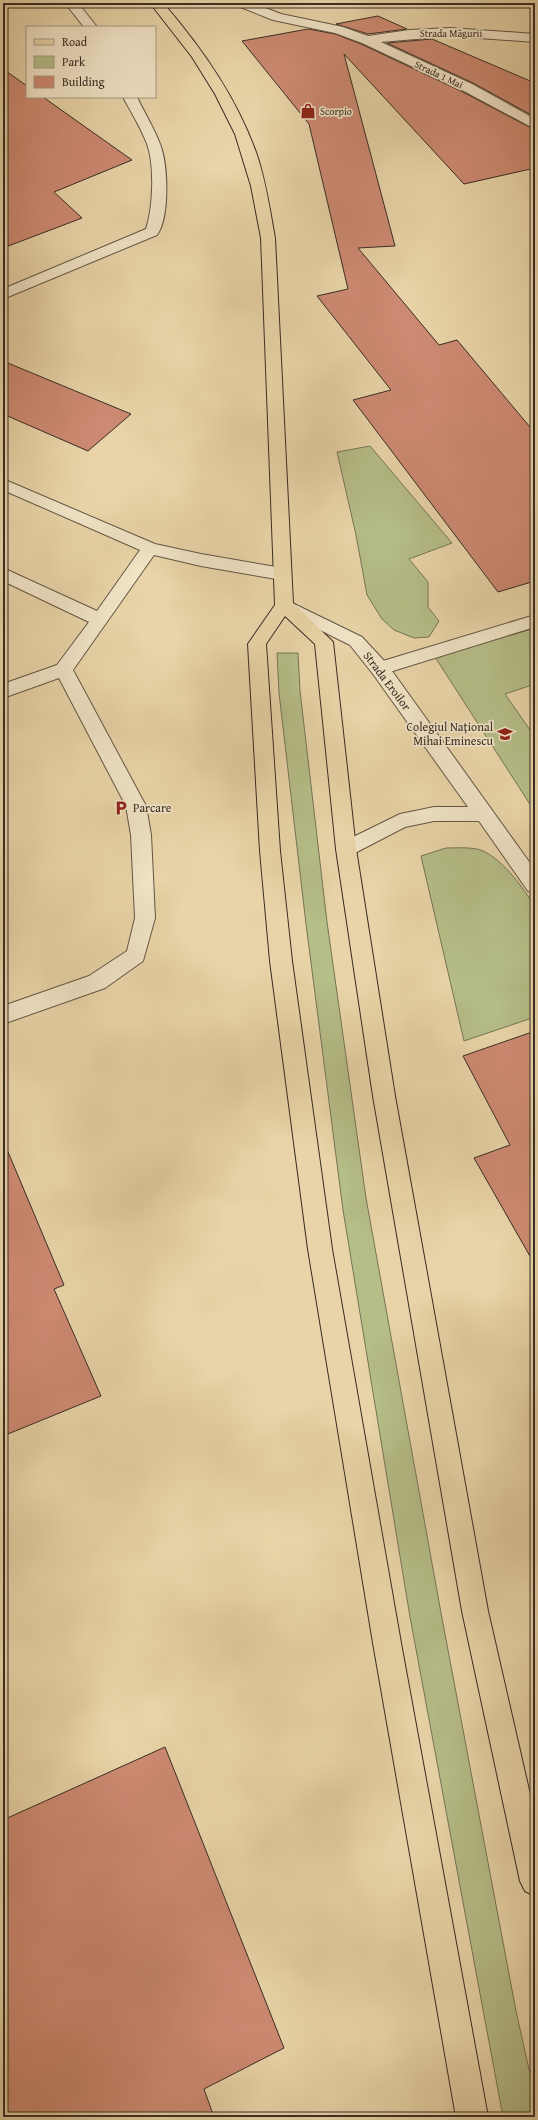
<svg xmlns="http://www.w3.org/2000/svg" width="538" height="2120" font-family="'Gentium Book Plus',serif">
<style>
.green{fill:#b5bd88;stroke:#767456}
.building{fill:#cd8a72;stroke:#382c24}
.lines{fill:none;stroke-linecap:round;stroke-linejoin:round}
.service-casing{stroke:#645645;stroke-width:2}
.minor-casing{stroke:#645645;stroke-width:2}
.primary-casing{stroke:#382c24;stroke-width:2}
.service{fill:#f0e3c6;fill-rule:evenodd}
.minor{fill:#f0e3c6;fill-rule:evenodd}
.primary{fill:#e8d4a8;fill-rule:evenodd}
.labels{text-anchor:middle;stroke-width:3.5;stroke-linejoin:round;paint-order:stroke}
.far-street-label{font-size:10px;fill:#382c24;stroke:#f0e3c6}
.far-poi-label{font-size:10px;fill:#382c24;stroke:#f0e3c6;text-anchor:start}
.street-label{font-size:12px;fill:#382c24;stroke:#f0e3c6}
.poi-label{font-size:12px;fill:#382c24;stroke:#f0e3c6;text-anchor:end}
</style>
<rect width="100%" height="100%" fill="#e8d4a8"/>
<filter id="stains"><feTurbulence type="fractalNoise" baseFrequency=".005" numOctaves="4"/><feColorMatrix values="0 0 0 0 .2 0 0 0 0 .09 0 0 0 0 .02 0 0 0 .5 -.17"/></filter>
<radialGradient id="worn" r=".72"><stop offset=".6" stop-color="#630" stop-opacity="0"/><stop offset="1" stop-color="#630" stop-opacity=".3"/></radialGradient>
<g class="green">
<polygon points="370,446 452,543 409,559 428,582 428,607 439,621 429,637 414,638 394,630 382,619 367,595 356,535 337,452"/>
<polygon points="535,628 535,684 505,694 535,737 535,812 435,657"/>
<polygon points="277,653 298,653 300,691 327,922 366,1198 441,1613 516,2011 535,2096 535,2117 503,2117 410,1617 343,1210 306,924 279,693"/>
<path d="M 446,848 C 455,848 467,847 477,849 C 499,854 524,888 535,907 L 535,1017 L 464,1041 L 421,856 Z"/>
</g>
<g class="building">
<polygon points="378,16 407,29 368,34 336,24"/>
<polygon points="308,29 335,34 361,44 461,91 535,130 535,168 464,184 344,54 395,246 358,248 439,345 457,340 535,433 535,581 498,592 353,400 391,390 317,296 348,289 309,124 242,41"/>
<polygon points="432,39 535,83 535,117 473,83 387,43"/>
<polygon points="3,69 27,86 27,97 43,97 132,160 54,192 82,218 3,248"/>
<polygon points="3,361 131,414 88,451 3,414"/>
<polygon points="535,1031 535,1265 474,1158 510,1145 463,1056"/>
<polygon points="3,1140 64,1285 54,1289 101,1396 3,1436"/>
<polygon points="165,1747 284,2048 204,2089 214,2117 3,2117 3,1820"/>
</g>
<g class="lines">
<g class="service-casing">
<g id="service">
<polygon points="65,3 78,3 97,27 84,27"/>
<path d="M 123,97 L 137,97 C 144,112 154,128 160,144 C 168,164 170,217 157,235 L 3,299 L 3,289 L 146,229 C 153,208 155,166 147,144 C 141,128 131,112 123,97 Z"/>
<polygon points="3,479 155,544 201,554 282,568 288,570 291,574 288,578 282,580 201,566 154,555 73,670 146,806 151,835 155,918 143,961 105,988 3,1024 3,1006 89,976 127,951 135,918 131,835 126,806 59,678 3,698 3,684 57,665 89,622 3,581 3,568 97,611 140,550 3,490"/>
<polygon points="535,615 535,627 380,675 373,674 371,669 373,664"/>
</g>
</g>
<g class="minor-casing">
<g id="minor">
<polygon points="236,3 253,3 281,14 343,27 368,36 409,30 451,28 535,34 535,42 451,36 381,42 472,84 535,119 535,129 462,90 362,43 335,33 273,20 238,6"/>
<polygon points="284,599 362,637 387,664 535,870 535,893 528,891 479,821 434,821 405,827 353,854 346,857 339,854 336,849 339,844 400,814 434,807 468,807 373,674 350,645 278,609 275,605 278,601"/>
</g>
</g>
<g class="primary-casing">
<path id="primary" d="M 150,3 L 163,3 C 202,48 237,98 257,155 C 266,182 270,210 275,238 L 293,603 L 333,642 L 356,849 L 395,1096 L 488,1611 L 535,1816 L 535,1896 L 525,1891 L 520,1881 L 462,1611 L 373,1096 L 336,849 L 315,644 L 285,616 L 266,644 L 280,851 L 292,961 L 332,1249 L 401,1643 L 488,2117 L 456,2117 L 373,1643 L 308,1249 L 270,961 L 260,851 L 248,644 L 275,605 L 261,238 L 251,186 L 235,134 L 215,94 L 192,57 Z"/>
</g>
<use href="#service" class="service"/>
<use href="#minor" class="minor"/>
<use href="#primary" class="primary"/>
</g>
<defs>
<g id="shop-bare" transform="scale(1.2)"><path d="M-5-2.5h2.3a2.7 3.5 0 0 1 5.4 0H5L5.5 6h-11ZM-1.5-2.5h3a1.5 2.3 0 0 0-3 0Z" fill="#8f2418" stroke="#f0e3c6" stroke-width="2.5" paint-order="stroke"/></g>
<g id="school-bare" transform="scale(1.2)"><path d="M0-5L7-2L0 1L-7-2ZM-4 1L0 2.5L4 1V4Q0 6-4 4Z" fill="#8f2418" stroke="#f0e3c6" stroke-width="2.5" paint-order="stroke"/></g>
<g id="parking-bare" transform="scale(1.2)"><path d="M-3.5-5.5H1a3.5 3.5 0 0 1 0 7H-1V5.5H-3.5ZM-1-3.4V-.6H.8a1.4 1.4 0 0 0 0-2.8Z" fill="#8f2418" stroke="#f0e3c6" stroke-width="2.5" paint-order="stroke"/></g>
</defs>
<g fill-rule="evenodd">
<use href="#shop-bare" x="308" y="111"/>
<use href="#school-bare" x="505" y="734"/>
<use href="#parking-bare" x="121" y="808"/>
</g>
<g class="labels">
<g class="far-street-label">
<text x="451" y="37">Strada Măgurii</text>
<text transform="translate(439 74) rotate(25)" y="4">Strada 1 Mai</text>
</g>
<g class="far-poi-label">
<text x="320" y="115">Scorpio</text>
</g>
<g class="street-label">
<text transform="translate(387 681) rotate(53)" y="4">Strada Eroilor</text>
</g>
<g class="poi-label">
<text x="493" y="731">Colegiul Național<tspan x="493" dy="14">Mihai Eminescu</tspan></text>
<text x="133" y="812" text-anchor="start">Parcare</text>
</g>
</g>
<rect width="538" height="2120" fill="none" stroke="#e8d4a8" stroke-width="16"/>
<rect x="4" y="4" width="530" height="2112" fill="none" stroke="#382c24" stroke-width="2"/>
<rect x="8" y="8" width="522" height="2104" fill="none" stroke="#382c24"/>
<rect x="26" y="26" width="130" height="72" fill="#f0e3c6" stroke="#a69a85"/>
<rect x="34" y="39" width="20" height="6" fill="#e8d4a8" stroke="#a69a85"/>
<text x="62" y="46" font-size="12" fill="#382c24">Road</text>
<rect x="34" y="56" width="20" height="12" fill="#b5bd88" stroke="#a69a85"/>
<text x="62" y="66" font-size="12" fill="#382c24">Park</text>
<rect x="34" y="76" width="20" height="12" fill="#cd8a72" stroke="#a69a85"/>
<text x="62" y="86" font-size="12" fill="#382c24">Building</text>
<rect width="100%" height="100%" filter="url(#stains)"/>
<rect width="100%" height="100%" fill="url(#worn)"/>
</svg>
